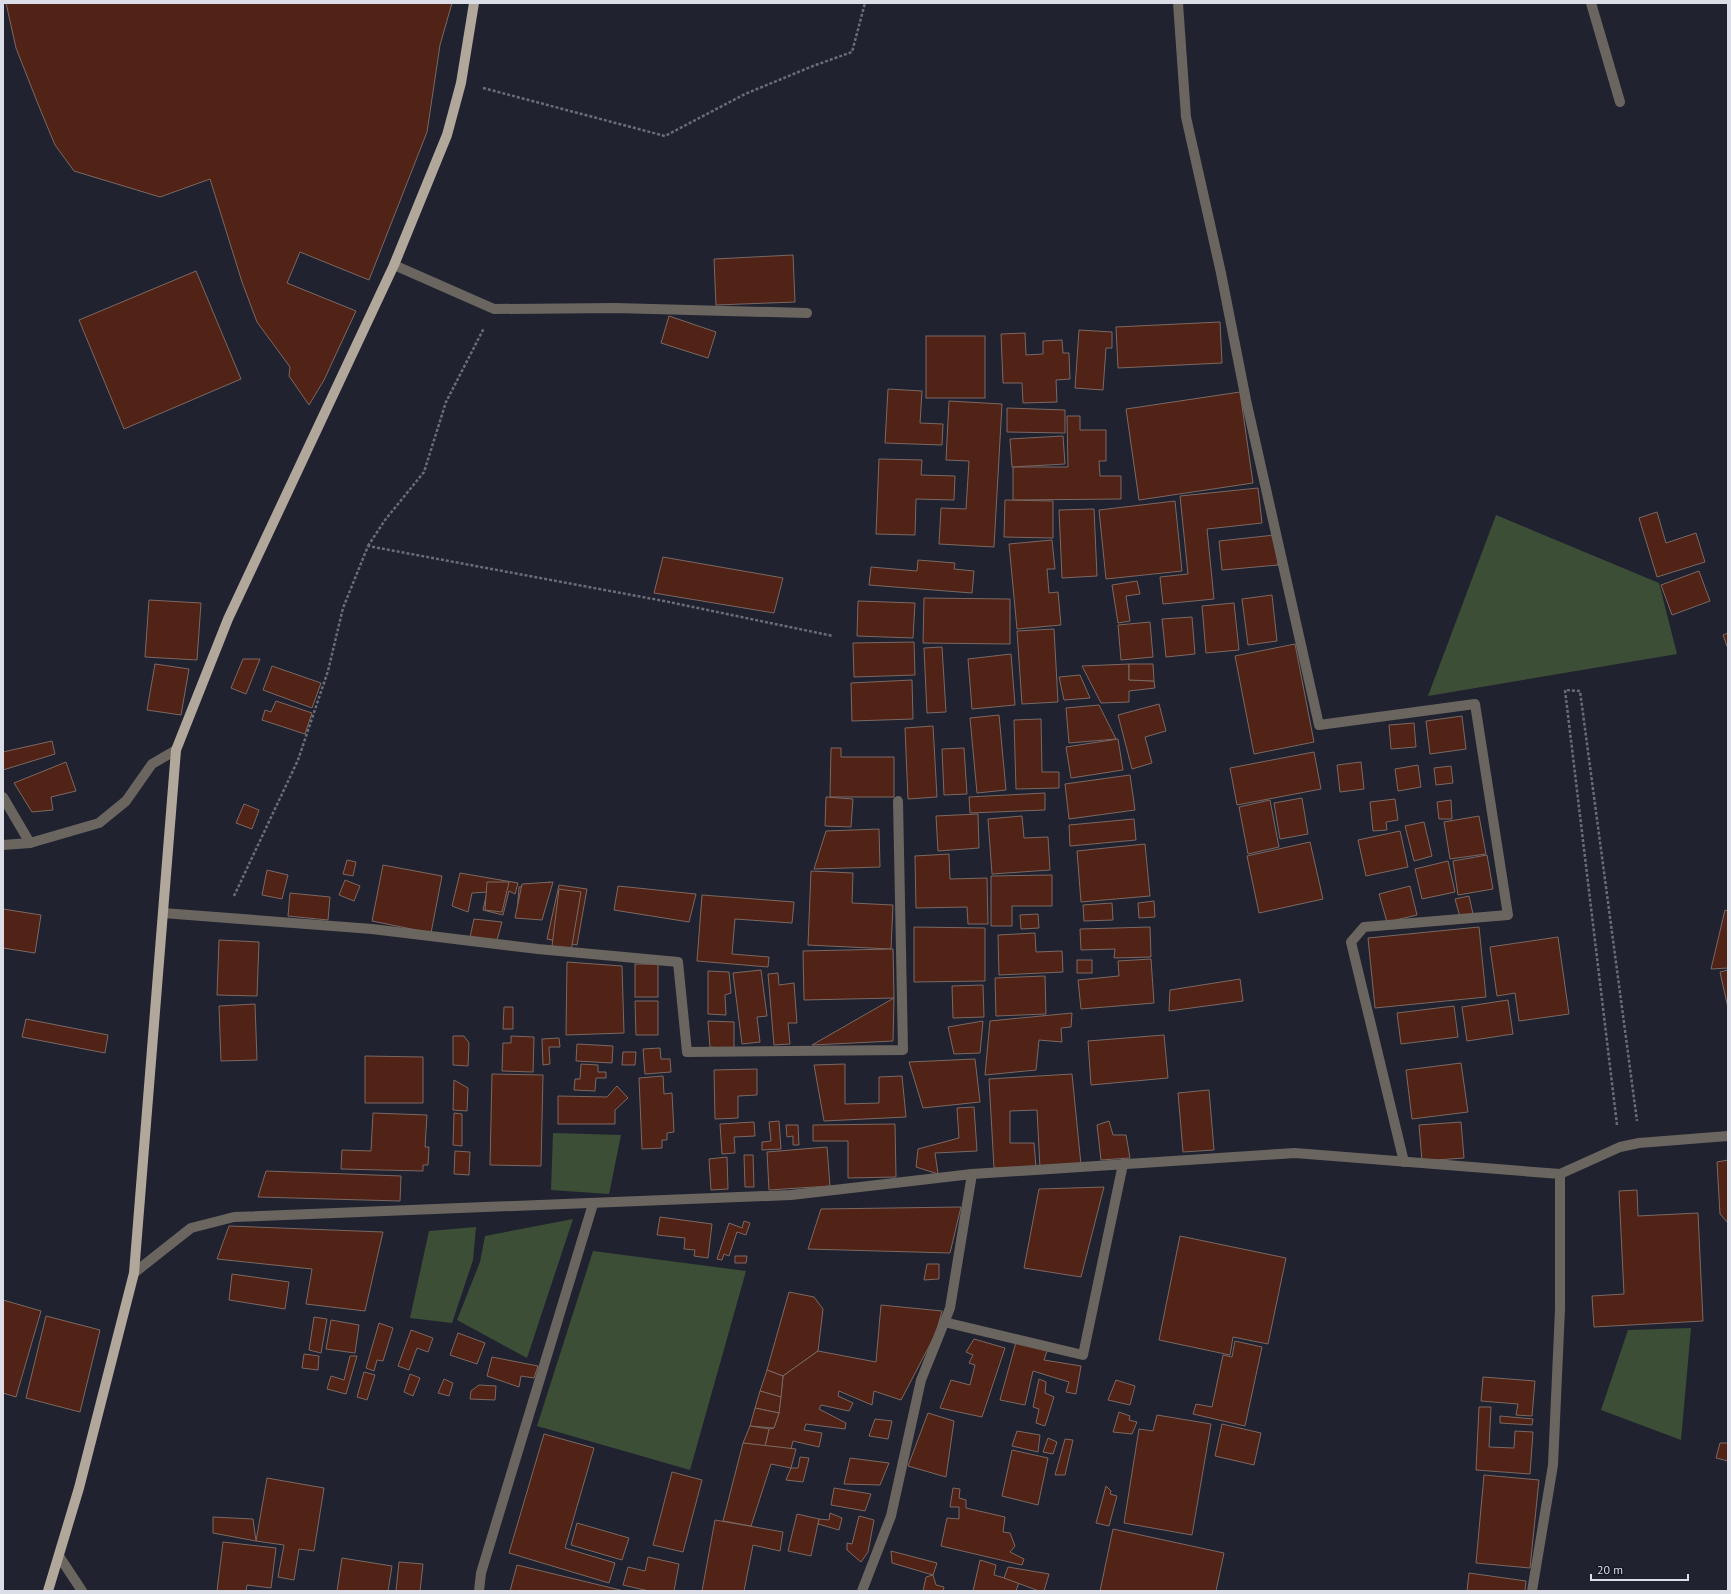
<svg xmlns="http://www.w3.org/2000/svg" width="1731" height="1594" font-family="'PT Sans',sans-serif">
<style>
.green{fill:#3c4e36}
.building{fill:#502316;stroke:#7b6862}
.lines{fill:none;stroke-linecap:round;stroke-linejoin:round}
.path{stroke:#6a6c78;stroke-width:2.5;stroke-dasharray:3 2;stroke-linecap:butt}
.minor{stroke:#6a655f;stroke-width:10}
.major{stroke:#b1a79a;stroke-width:10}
</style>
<rect width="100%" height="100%" fill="#202230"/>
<g class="green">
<polygon points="1496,515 1659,583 1677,654 1428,696"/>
<polygon points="553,1133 621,1135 609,1194 551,1190"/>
<polygon points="573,1219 527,1358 457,1320 480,1262 485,1236"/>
<polygon points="476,1227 473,1260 452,1323 410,1318 429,1231"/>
<polygon points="593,1251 746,1271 690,1470 537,1426"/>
<polygon points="1691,1328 1681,1440 1601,1410 1628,1330"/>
</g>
<g class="building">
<polygon points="6,3 452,3 440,45 427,132 369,280 300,252 287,283 356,311 324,380 309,405 289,376 290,367 257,322 242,282 210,179 160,197 74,171 55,145 38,104 16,48"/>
<polygon points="793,255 795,302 716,305 714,259"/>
<polygon points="196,271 241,379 124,429 79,320"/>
<polygon points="669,316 716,332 708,358 661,343"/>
<polygon points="1220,322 1222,363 1118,368 1116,327"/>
<polygon points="1079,330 1112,332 1112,348 1106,348 1103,390 1075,388"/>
<polygon points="1025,333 1026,355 1043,354 1043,341 1062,340 1063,353 1069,353 1070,379 1056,380 1057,402 1023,403 1022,383 1003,383 1001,334"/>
<rect x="926" y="336" width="59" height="62"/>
<polygon points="888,389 922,391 920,423 943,424 942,445 885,443"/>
<polygon points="1240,392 1253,483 1139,500 1126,409"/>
<polygon points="949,401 1002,404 994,547 939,544 941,508 966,509 969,461 946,460"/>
<polygon points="1007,408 1065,410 1065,433 1007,432"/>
<polygon points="1067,416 1080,416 1080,430 1106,430 1106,461 1099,461 1100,476 1121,476 1121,499 1013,500 1013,467 1068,467"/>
<polygon points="1063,436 1065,464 1012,467 1010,439"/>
<polygon points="879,459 922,460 921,475 955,476 954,500 916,499 915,535 876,534"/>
<polygon points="1258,488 1262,523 1207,529 1214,599 1163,604 1160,577 1188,574 1180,496"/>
<polygon points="1005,500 1053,501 1053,538 1004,537"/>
<polygon points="1175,501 1182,571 1106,579 1099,510"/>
<polygon points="1094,509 1097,576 1062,578 1059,510"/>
<polygon points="1657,512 1666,543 1696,533 1705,562 1657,577 1639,518"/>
<polygon points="1275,535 1278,565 1222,570 1219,541"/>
<polygon points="1052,540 1055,569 1047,569 1049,593 1058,592 1061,625 1017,629 1009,544"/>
<polygon points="663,557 783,578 774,613 654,593"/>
<polygon points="918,560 955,563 954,569 974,571 972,593 869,585 871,567 917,571"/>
<polygon points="1699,571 1710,601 1672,615 1661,585"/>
<polygon points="1137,581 1140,594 1126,596 1130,621 1118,623 1112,585"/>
<polygon points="1272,595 1277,641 1248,645 1242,599"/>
<polygon points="924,598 1010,599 1010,644 923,643"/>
<polygon points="149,600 201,603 197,660 145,657"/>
<polygon points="858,601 915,603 913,638 857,636"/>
<polygon points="1234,603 1239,650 1206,653 1202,606"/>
<polygon points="1192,617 1195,654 1166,657 1162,619"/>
<polygon points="1150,622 1153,657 1121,660 1118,625"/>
<polygon points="1054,629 1058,702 1022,704 1017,631"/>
<polygon points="1728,633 1728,649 1723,635"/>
<polygon points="914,642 915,675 854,677 853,643"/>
<polygon points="1295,644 1314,742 1254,754 1235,656"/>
<polygon points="942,647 946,712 927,713 924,648"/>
<polygon points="1011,654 1015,705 972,709 968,659"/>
<polygon points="243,659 260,659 246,694 231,688"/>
<polygon points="155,664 189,669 181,715 147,710"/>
<polygon points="1129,664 1129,680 1154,681 1155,688 1129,691 1129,702 1101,703 1082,666"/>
<polygon points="1129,664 1153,664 1154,681 1129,680"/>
<polygon points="272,666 321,683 312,708 263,690"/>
<polygon points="1080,675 1090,698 1064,700 1059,677"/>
<polygon points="912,680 913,719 852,721 851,683"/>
<polygon points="276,701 312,713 305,734 262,720 265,710 271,712"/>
<polygon points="1159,704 1166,731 1145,737 1152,763 1132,769 1118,715"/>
<polygon points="1099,705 1116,739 1069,743 1066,708"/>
<polygon points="999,715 1006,790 977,793 970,718"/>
<polygon points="1462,716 1466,749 1430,754 1426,721"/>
<polygon points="1041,719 1042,772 1059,772 1059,788 1016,789 1014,720"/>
<polygon points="1414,723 1416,747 1391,749 1389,725"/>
<polygon points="933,726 937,797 908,799 905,728"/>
<polygon points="1118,739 1123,770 1071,778 1066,747"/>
<polygon points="52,741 55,754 3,770 3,752"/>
<polygon points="831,748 841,748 841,757 894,757 894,797 830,797"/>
<polygon points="964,748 967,794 944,795 942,749"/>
<polygon points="1314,752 1321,789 1237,805 1230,768"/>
<polygon points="66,762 76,791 51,797 53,810 32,812 14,783"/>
<polygon points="1361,762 1364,789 1340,792 1337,765"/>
<polygon points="1418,765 1421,787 1398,791 1395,769"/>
<polygon points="1451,766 1453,783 1436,785 1434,768"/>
<polygon points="1130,775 1135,810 1069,819 1065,784"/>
<polygon points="1045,793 1045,810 970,813 969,797"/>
<polygon points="826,797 853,799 851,827 825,826"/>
<polygon points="1302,798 1308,834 1280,839 1274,803"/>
<polygon points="1395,799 1398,820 1386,822 1387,830 1373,831 1370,802"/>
<polygon points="1270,800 1279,847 1248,854 1239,807"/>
<polygon points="1451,800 1452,819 1439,819 1437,802"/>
<polygon points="244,804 259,810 252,829 236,823"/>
<polygon points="978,814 979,848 938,851 936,816"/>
<polygon points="1022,816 1024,838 1048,837 1050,870 992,874 988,819"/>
<polygon points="1479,816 1486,854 1450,859 1444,822"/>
<polygon points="1134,819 1136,840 1070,846 1069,825"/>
<polygon points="1424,822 1432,856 1414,861 1405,826"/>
<polygon points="879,829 880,867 814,869 826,831"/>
<polygon points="1400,831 1408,867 1366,876 1358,840"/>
<polygon points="1310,842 1323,899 1259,913 1247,856"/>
<polygon points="1145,844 1150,896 1081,902 1077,851"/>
<polygon points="949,854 950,879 987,878 988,924 968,924 967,907 916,908 915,856"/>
<polygon points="1487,855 1493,889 1458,895 1453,861"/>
<polygon points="347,860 356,862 353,876 343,874"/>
<polygon points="1448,861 1455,892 1422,899 1415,869"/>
<polygon points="383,865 442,876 431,933 372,921"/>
<polygon points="267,870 288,875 282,899 262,895"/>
<polygon points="811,871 853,873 852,903 893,905 891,949 808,945"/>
<polygon points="460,873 518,883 515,894 509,891 503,915 483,910 487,892 472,893 468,912 452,906"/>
<polygon points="1052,875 1052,906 1012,906 1012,926 991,926 991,876"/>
<polygon points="345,880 360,886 354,901 339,895"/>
<polygon points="487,882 509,882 502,912 485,910"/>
<polygon points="550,882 543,915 517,913 519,887"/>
<polygon points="553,882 542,920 515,918 522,884"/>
<polygon points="559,885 587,889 577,945 547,939"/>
<polygon points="618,886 696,894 689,922 614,910"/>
<polygon points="1410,886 1417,915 1387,922 1379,894"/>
<polygon points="559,889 581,892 571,951 552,946"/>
<polygon points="290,893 330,897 328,920 288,916"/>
<polygon points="702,895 794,902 792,923 735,919 732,954 769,957 768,967 697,961"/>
<polygon points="1469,896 1473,914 1460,917 1455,899"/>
<polygon points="1154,901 1155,917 1139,918 1138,903"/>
<polygon points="1112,903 1113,920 1084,921 1083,905"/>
<polygon points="3,909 41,915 35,953 3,948"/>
<polygon points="1725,910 1728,911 1728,968 1711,969"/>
<polygon points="1038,914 1039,928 1021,929 1020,915"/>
<polygon points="474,919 502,922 497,940 470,937"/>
<polygon points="914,927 985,928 985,981 914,982"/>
<polygon points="1150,927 1151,957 1114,958 1115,949 1081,950 1080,929"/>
<polygon points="1479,927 1486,997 1375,1008 1368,938"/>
<polygon points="1035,933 1036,952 1062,951 1063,972 999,975 998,935"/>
<polygon points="1558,937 1569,1014 1519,1021 1515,993 1497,996 1490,947"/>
<polygon points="219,940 259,942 257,996 217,995"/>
<polygon points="893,949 894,998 804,1000 803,951"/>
<polygon points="1151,959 1154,1003 1081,1009 1078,980 1119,976 1118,961"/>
<rect x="1077" y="960" width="15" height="13"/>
<polygon points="567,962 622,966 624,1033 566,1035"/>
<rect x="635" y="964" width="23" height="33"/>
<polygon points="761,970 767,1016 757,1017 760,1042 742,1044 733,973"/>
<polygon points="1728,970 1728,1008 1720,972"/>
<polygon points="708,971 729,972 731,993 725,995 726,1015 708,1014"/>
<polygon points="778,973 779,985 794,983 797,1023 788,1023 790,1044 774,1045 768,974"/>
<polygon points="1045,976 1046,1014 996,1016 995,978"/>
<polygon points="1240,979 1243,1001 1169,1011 1170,990"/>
<polygon points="983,985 984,1017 953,1018 952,986"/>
<polygon points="894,998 893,1041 812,1045"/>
<polygon points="1508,1000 1513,1034 1467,1041 1462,1007"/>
<polygon points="635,1001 658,1001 658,1035 636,1035"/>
<polygon points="255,1004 257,1060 221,1061 219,1006"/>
<polygon points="1454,1006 1458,1037 1401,1044 1397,1013"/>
<polygon points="504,1007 513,1007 513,1029 503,1029"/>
<polygon points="1072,1013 1071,1027 1061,1028 1062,1042 1039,1040 1036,1070 985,1075 990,1021"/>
<polygon points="26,1019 108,1035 105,1053 22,1037"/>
<polygon points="708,1021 734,1022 734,1049 710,1047"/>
<polygon points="983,1021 980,1053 954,1054 948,1027"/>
<polygon points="1164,1035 1168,1078 1091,1085 1088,1041"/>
<polygon points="453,1036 464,1036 469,1043 468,1066 453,1065"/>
<polygon points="511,1036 534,1037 533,1072 502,1071 503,1043 511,1043"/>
<polygon points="559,1038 560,1047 549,1047 550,1064 543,1065 542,1039"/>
<polygon points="577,1044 613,1046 612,1063 576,1061"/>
<polygon points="660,1048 661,1059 670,1059 671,1072 645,1074 643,1049"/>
<polygon points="623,1052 636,1052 635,1065 622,1065"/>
<polygon points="365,1056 423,1057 423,1103 365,1103"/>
<polygon points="975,1059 980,1102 923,1108 909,1062"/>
<polygon points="1461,1063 1468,1112 1412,1119 1406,1070"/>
<polygon points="581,1064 598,1065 598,1072 606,1072 606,1078 596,1078 595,1091 574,1090 575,1079 580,1079"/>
<polygon points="845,1064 845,1104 879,1103 879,1077 902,1076 906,1117 824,1121 814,1065"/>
<polygon points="757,1069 757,1095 738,1096 738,1118 715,1119 714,1070"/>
<polygon points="492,1074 543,1075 541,1166 490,1165"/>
<polygon points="1072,1074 1081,1165 1040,1168 1037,1110 1010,1111 1010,1143 1034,1143 1036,1167 994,1168 989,1079"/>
<polygon points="663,1076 664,1094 672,1093 674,1132 667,1133 667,1140 662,1140 662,1148 642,1149 639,1078"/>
<polygon points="454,1080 468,1088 467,1111 453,1110"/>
<polygon points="617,1086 628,1098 615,1110 615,1124 558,1124 558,1096 607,1097"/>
<polygon points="1209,1090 1214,1150 1183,1152 1178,1093"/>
<polygon points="974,1107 977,1151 935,1153 938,1174 916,1167 918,1149 959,1138 957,1108"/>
<polygon points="373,1113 427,1115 425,1147 429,1147 428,1165 423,1165 423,1171 341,1169 342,1150 371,1151"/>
<polygon points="454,1113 462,1114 462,1146 453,1145"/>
<polygon points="779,1121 781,1149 762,1150 762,1142 771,1141 769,1122"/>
<polygon points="1109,1121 1113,1135 1126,1135 1130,1158 1101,1160 1097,1125"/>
<polygon points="754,1122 755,1136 734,1137 735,1153 722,1154 720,1124"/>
<polygon points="1461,1122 1464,1158 1422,1161 1419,1125"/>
<polygon points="895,1124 896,1177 848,1178 848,1141 813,1141 813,1125"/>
<polygon points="786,1125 798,1125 799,1145 793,1145 793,1136 787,1137"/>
<polygon points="827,1147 830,1186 769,1190 767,1152"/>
<polygon points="455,1151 470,1152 469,1175 454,1174"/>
<polygon points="744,1155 753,1155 754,1187 745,1187"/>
<polygon points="727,1157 728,1189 711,1190 709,1159"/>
<polygon points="1728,1160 1728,1223 1720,1214 1717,1162"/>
<polygon points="266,1171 401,1176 400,1201 258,1197"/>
<polygon points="1104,1187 1081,1277 1024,1268 1039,1189"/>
<polygon points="1637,1190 1638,1216 1698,1213 1703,1321 1594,1327 1592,1296 1624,1294 1619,1191"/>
<polygon points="961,1207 950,1253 808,1249 821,1209"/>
<polygon points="660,1217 712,1224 708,1258 694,1256 695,1250 684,1249 685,1238 657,1235"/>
<polygon points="744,1221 750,1223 746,1235 737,1232 729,1256 724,1254 722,1260 717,1259 729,1223 742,1228"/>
<polygon points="229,1226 383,1232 365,1311 306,1304 312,1269 217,1259"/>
<polygon points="1180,1236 1286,1258 1268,1344 1233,1337 1230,1355 1159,1340"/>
<polygon points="735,1256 747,1256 746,1263 735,1263"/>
<polygon points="927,1264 939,1264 939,1279 924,1280"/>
<polygon points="232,1274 289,1282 285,1309 229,1300"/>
<polygon points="789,1292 814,1297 823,1309 818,1351 783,1376 767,1370"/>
<polygon points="3,1300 41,1311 16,1397 3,1393"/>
<polygon points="881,1305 942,1311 936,1333 901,1400 874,1391 872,1405 839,1391 838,1396 853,1403 849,1411 821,1405 819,1409 846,1423 845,1429 806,1424 804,1430 822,1433 819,1447 793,1441 791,1449 765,1446 769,1429 774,1428 779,1413 783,1376 818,1351 876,1362"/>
<polygon points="46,1316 100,1330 80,1412 26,1398"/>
<polygon points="314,1317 327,1319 321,1353 309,1350"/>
<polygon points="331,1320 359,1325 355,1353 326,1349"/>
<polygon points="379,1323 393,1328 383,1361 377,1360 374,1371 366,1368"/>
<polygon points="411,1330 433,1338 428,1352 417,1348 409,1370 398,1366"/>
<polygon points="458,1333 485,1343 477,1364 450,1355"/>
<polygon points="974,1339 1005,1348 982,1417 940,1408 951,1380 970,1385 975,1365 969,1363 973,1355 966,1352"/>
<polygon points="1235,1341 1262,1347 1245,1426 1193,1414 1196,1404 1212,1407 1223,1355 1232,1357"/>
<polygon points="1016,1342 1047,1351 1044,1360 1081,1366 1076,1394 1066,1392 1069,1382 1033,1371 1025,1405 1000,1400"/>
<polygon points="304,1354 319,1356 318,1370 302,1368"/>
<polygon points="350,1356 357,1356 346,1394 327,1389 331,1376 344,1380"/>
<polygon points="492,1357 538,1366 534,1378 521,1376 519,1387 487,1376"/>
<polygon points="767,1370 783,1376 781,1397 760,1391"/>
<polygon points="364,1372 375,1375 367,1400 357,1397"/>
<polygon points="410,1374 420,1378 413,1396 404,1392"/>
<polygon points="1483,1377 1535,1381 1532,1416 1516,1415 1518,1404 1481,1401"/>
<polygon points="444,1379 453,1383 449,1396 438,1393"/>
<polygon points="1039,1379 1046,1382 1045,1393 1054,1397 1045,1426 1036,1423 1039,1409 1033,1407"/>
<polygon points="1116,1380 1135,1386 1130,1405 1108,1400"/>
<polygon points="479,1385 496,1386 495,1400 470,1399 471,1391"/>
<polygon points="760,1391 781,1397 779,1413 755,1408"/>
<polygon points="1479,1407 1491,1407 1489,1447 1514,1448 1515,1431 1533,1432 1530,1474 1476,1470"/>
<polygon points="755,1408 779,1413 774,1428 750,1426"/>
<polygon points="1119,1412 1130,1416 1129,1420 1137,1422 1132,1434 1113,1432"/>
<polygon points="928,1413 954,1421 946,1477 908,1466"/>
<polygon points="1157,1415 1211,1424 1192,1535 1124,1523 1139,1429 1153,1431"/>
<polygon points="1500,1416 1533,1419 1532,1425 1500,1423"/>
<polygon points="875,1419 892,1421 888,1439 869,1436"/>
<polygon points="1222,1424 1261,1433 1254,1465 1215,1456"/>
<polygon points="750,1426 769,1429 765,1446 743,1443"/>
<polygon points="1017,1431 1040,1435 1038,1452 1012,1446"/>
<polygon points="544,1434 594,1448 565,1548 615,1563 609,1583 509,1553"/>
<polygon points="1048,1438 1057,1442 1053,1454 1043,1452"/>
<polygon points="1065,1439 1073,1440 1065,1475 1055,1475"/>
<polygon points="743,1443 796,1449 791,1468 771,1464 751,1526 723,1521"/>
<polygon points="1720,1443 1728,1443 1728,1461 1716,1458"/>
<polygon points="1012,1450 1048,1458 1038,1505 1002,1496"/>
<polygon points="800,1457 809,1458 803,1482 786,1480 791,1468 798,1468"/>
<polygon points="850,1458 889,1463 880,1485 844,1484"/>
<polygon points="672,1472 702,1480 683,1552 653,1545"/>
<polygon points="1484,1475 1539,1480 1530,1568 1476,1563"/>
<polygon points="267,1478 324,1488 314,1551 299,1549 294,1580 278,1577 284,1545 256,1541"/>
<polygon points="1106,1486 1111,1491 1110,1494 1117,1496 1109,1526 1096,1523"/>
<polygon points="834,1488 871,1494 865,1511 831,1505"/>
<polygon points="953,1488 960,1489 959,1498 966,1500 966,1508 1005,1517 1003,1532 1010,1533 1015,1546 1010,1552 1024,1559 1022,1565 941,1546 947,1518 959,1519 959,1507 950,1507"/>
<polygon points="830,1513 842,1518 839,1530 818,1524 819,1519 829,1520"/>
<polygon points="797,1514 819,1519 811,1556 788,1551"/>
<polygon points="859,1516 874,1520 868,1552 861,1562 847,1550 847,1543 852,1544"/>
<polygon points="213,1517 253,1519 256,1541 213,1533"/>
<polygon points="715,1520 783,1532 780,1551 753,1545 744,1591 702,1591"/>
<polygon points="577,1523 629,1538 622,1560 571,1545"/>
<polygon points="1113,1529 1224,1553 1216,1591 1100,1591"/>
<polygon points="223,1542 276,1548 271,1588 247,1585 246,1591 217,1591"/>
<polygon points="891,1551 937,1563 933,1575 892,1563"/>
<polygon points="648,1557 679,1564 674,1591 649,1591 623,1585 628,1567 645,1571"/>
<polygon points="342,1558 392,1566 388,1591 337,1591"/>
<polygon points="980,1560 996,1565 994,1575 1019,1582 1016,1591 973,1591"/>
<polygon points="399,1562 423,1564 420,1591 396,1591"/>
<polygon points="517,1565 624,1591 510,1591"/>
<polygon points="1008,1567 1049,1574 1044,1591 1039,1591 1004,1578"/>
<polygon points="1469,1573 1526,1581 1525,1591 1467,1591"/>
<polygon points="933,1575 936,1585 944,1587 943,1591 923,1591 926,1577"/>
</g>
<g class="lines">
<g class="path">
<polyline points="483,88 665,136 745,94 813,66 852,52 865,3"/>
<polyline points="368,546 385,520 424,472 446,402 484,328"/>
<polyline points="234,896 298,760 328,671 343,608 368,546 664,601 833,636"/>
<polyline points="1617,1125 1565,690 1580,691 1637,1121"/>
</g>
<g class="minor">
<polyline points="1178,3 1186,117 1221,273 1246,400 1319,725 1475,704 1508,915 1364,927 1351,942 1404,1162"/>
<polyline points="1591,3 1620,102"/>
<polyline points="394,265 494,309 615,308 807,313"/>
<polyline points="3,797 30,843"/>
<polyline points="3,845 30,843 99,823 126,801 152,764 176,750"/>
<polyline points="163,913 372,929 538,949 678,962 687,1052 903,1050 898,801"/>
<polyline points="134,1273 191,1228 234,1217 791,1195 972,1174 1295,1153 1560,1174 1620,1147 1639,1143 1728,1136"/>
<polyline points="944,1322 1083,1355 1123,1164"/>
<polyline points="59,1556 82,1591"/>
<polyline points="479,1591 481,1573 593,1204"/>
<polyline points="862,1591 891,1516 921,1380 950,1308 972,1174"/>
<polyline points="1532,1591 1553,1465 1560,1309 1560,1174"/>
</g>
<polyline class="major" points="48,1591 79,1488 134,1273 176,750 228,619 394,265 447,135 461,83 474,3"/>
</g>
<rect width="1731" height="1594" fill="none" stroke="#dcdee7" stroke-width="8"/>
<path d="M1591 1574v6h97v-6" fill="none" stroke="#dcdee7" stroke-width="2"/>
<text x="1597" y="1574" font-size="12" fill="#dcdee7" stroke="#171926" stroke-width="3" paint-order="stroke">20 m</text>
</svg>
